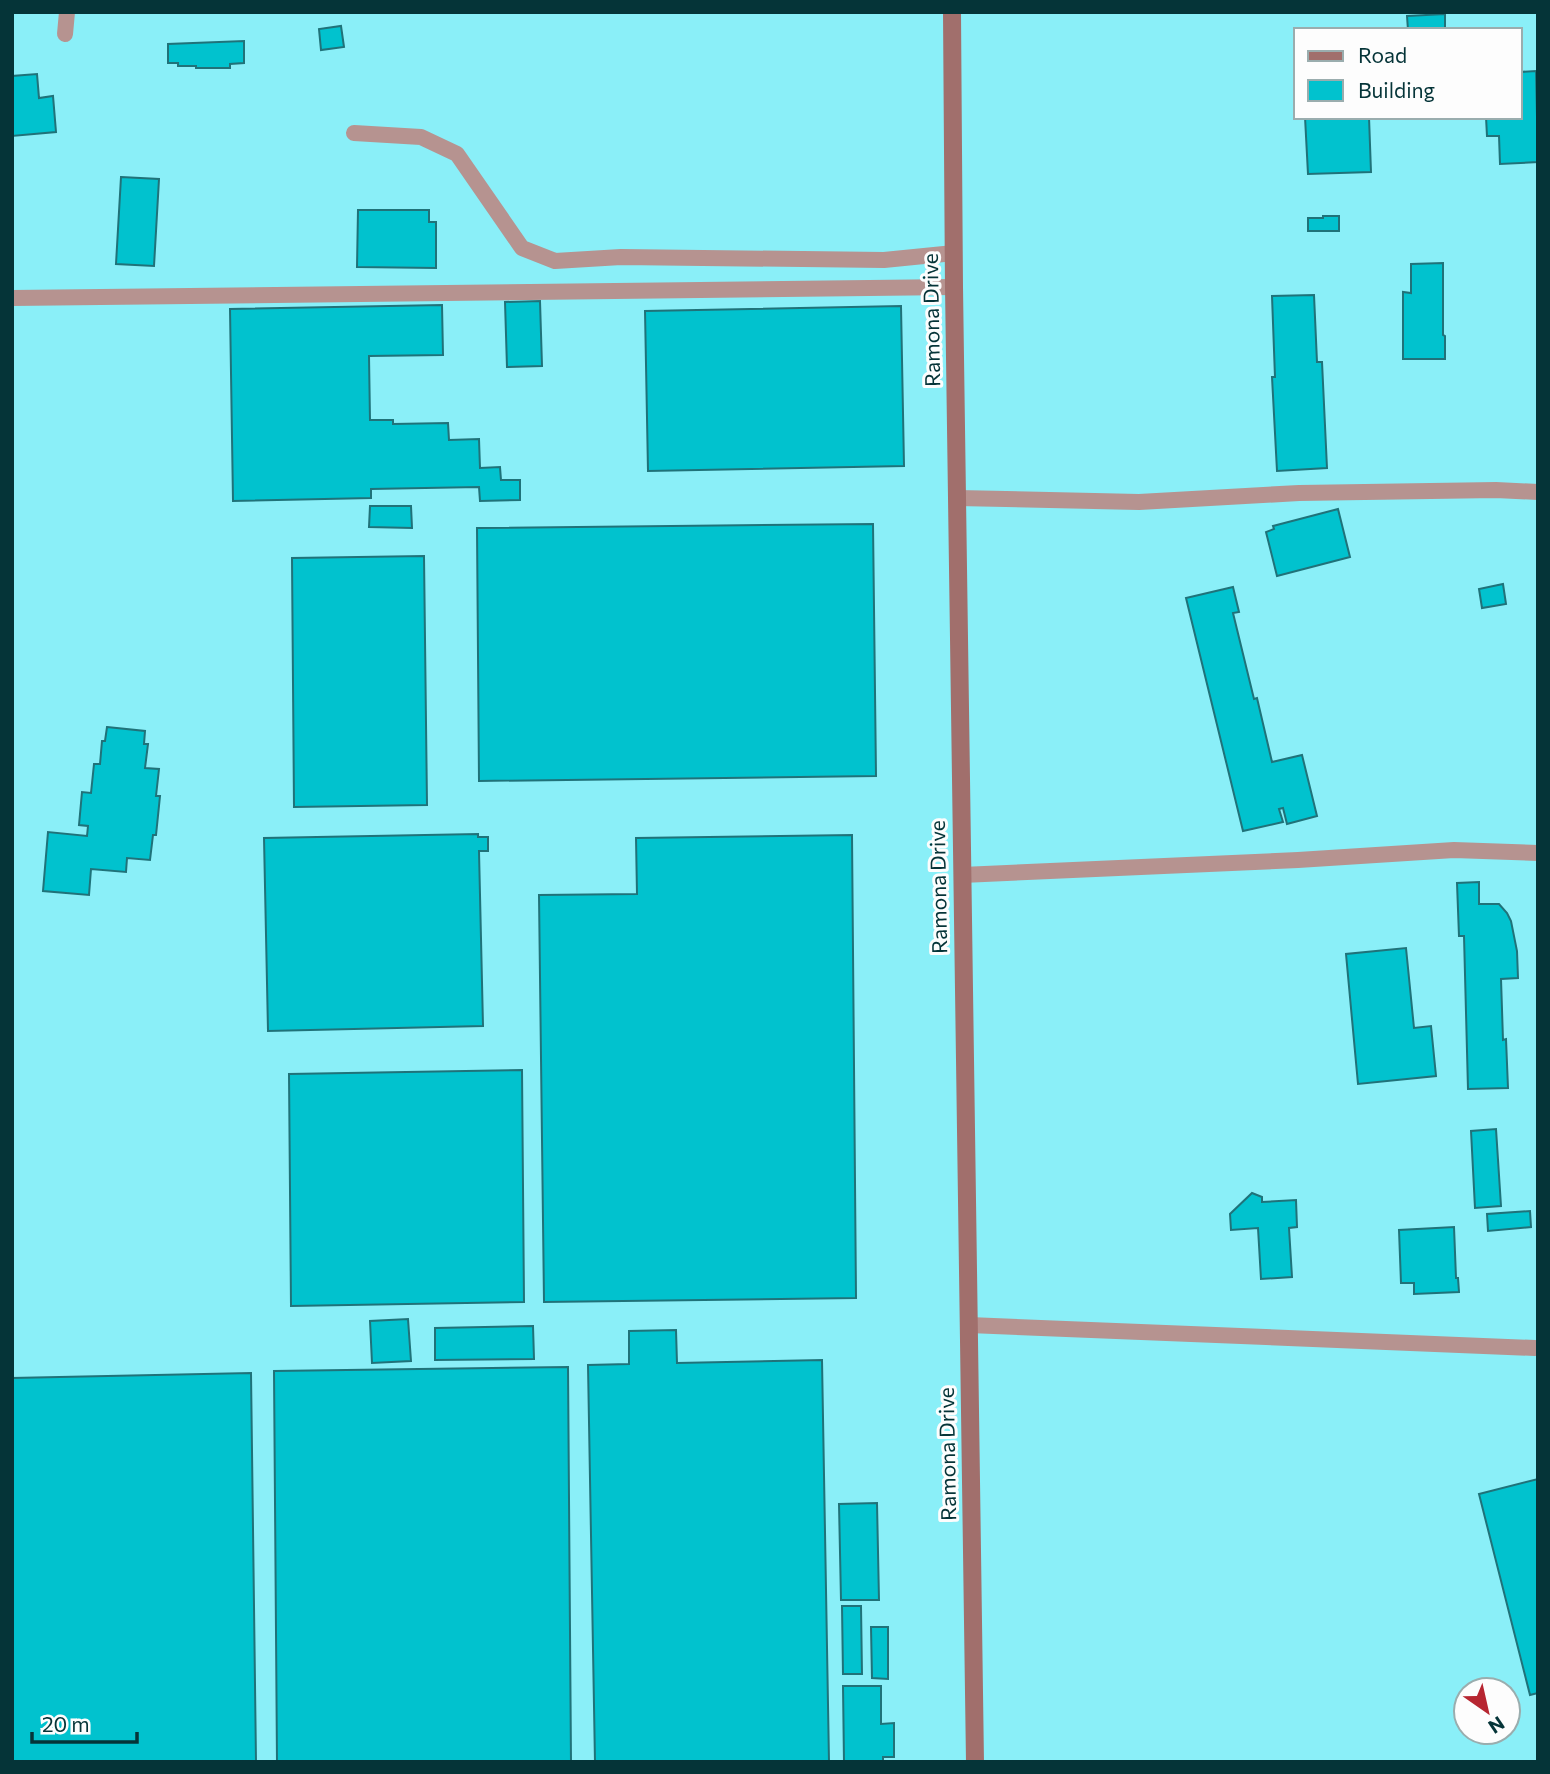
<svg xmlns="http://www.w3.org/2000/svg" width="1550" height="1774" font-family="Commissioner,sans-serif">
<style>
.building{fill:#01c2ce;stroke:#207279;stroke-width:2}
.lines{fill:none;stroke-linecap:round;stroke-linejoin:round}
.lane{stroke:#b69390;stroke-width:16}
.secondary{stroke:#a16f6c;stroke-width:18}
.labels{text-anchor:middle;stroke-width:6;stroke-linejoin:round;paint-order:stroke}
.street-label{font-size:21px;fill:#053438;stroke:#fdfdfd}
</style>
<rect width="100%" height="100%" fill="#8aeff8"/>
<g class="building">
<polygon points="1445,14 1445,30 1408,30 1407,16"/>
<polygon points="341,26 344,47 321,50 319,29"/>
<polygon points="244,41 244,63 230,64 230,68 196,68 196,66 178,66 178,63 168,63 168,44"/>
<polygon points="1536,71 1538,162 1500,164 1499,136 1487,136 1486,117 1520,117 1520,72"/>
<polygon points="37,74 39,98 53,96 56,132 12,136 12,76"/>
<polygon points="1305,117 1369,117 1371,172 1308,174"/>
<polygon points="121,177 159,179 154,266 116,264"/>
<polygon points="358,210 429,210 429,222 436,222 436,268 357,267"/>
<polygon points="1323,216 1339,216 1339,231 1308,231 1308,218 1323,218"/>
<polygon points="1443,263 1443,335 1445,336 1445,359 1403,359 1403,292 1411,293 1411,264"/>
<polygon points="1314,295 1317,362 1322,362 1327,468 1277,471 1272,377 1275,377 1272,296"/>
<polygon points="540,301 542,366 507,367 505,302"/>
<polygon points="442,305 443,355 369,356 370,420 393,420 393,424 448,423 449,440 479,439 480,468 500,467 501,480 520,480 520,500 480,501 479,487 371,489 371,498 233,501 230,309"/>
<polygon points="901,306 904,466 648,471 645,311"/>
<polygon points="370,506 411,506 412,528 369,527"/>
<polygon points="1338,509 1350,557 1277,576 1266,532 1274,529 1273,526"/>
<polygon points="873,524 876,776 479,781 477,528"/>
<polygon points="424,556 427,805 294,807 292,558"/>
<polygon points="1503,584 1506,604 1482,608 1479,589"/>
<polygon points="1233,587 1239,612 1233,613 1254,699 1257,698 1272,762 1302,755 1317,816 1287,824 1283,808 1279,809 1283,822 1243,831 1186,598"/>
<polygon points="107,727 145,731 144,744 148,744 145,768 159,769 156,796 160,796 156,835 153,835 150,860 127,858 126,872 91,869 89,895 43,891 48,832 87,836 88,826 79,825 82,792 91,793 94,764 100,764 102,741 105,741"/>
<polygon points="478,834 478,837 488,837 488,851 479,851 483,1026 268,1031 264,838"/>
<polygon points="852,835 856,1298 544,1302 539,895 637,894 636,838"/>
<polygon points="1479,882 1479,904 1499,904 1507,913 1511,921 1517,951 1518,978 1501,979 1503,1040 1506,1039 1508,1088 1468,1089 1464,936 1459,936 1457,883"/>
<polygon points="1406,948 1414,1028 1431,1026 1436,1076 1358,1084 1346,954"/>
<polygon points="522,1070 524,1302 291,1306 289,1074"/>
<polygon points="1496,1129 1501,1206 1475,1208 1471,1131"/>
<polygon points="1252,1193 1262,1197 1262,1202 1296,1200 1297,1227 1289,1228 1292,1277 1261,1279 1258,1228 1231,1230 1230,1214"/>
<polygon points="1530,1211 1531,1227 1488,1231 1487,1214"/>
<polygon points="1454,1227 1456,1278 1458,1278 1459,1292 1414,1294 1414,1283 1401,1283 1399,1230"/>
<polygon points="408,1319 411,1361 372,1363 370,1321"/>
<polygon points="533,1326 534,1359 435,1360 435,1328"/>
<polygon points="676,1330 677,1363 822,1360 829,1762 595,1762 588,1365 629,1364 629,1331"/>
<polygon points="568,1367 571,1762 277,1762 274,1371"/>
<polygon points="251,1373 256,1762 12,1762 12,1378"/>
<polygon points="1538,1479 1538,1693 1530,1695 1479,1494"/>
<polygon points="877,1503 879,1600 841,1600 839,1504"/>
<polygon points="842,1606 861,1606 862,1674 843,1674"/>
<polygon points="871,1627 888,1627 888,1679 872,1678"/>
<polygon points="843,1686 881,1686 881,1724 894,1723 894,1757 883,1757 883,1762 844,1762"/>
</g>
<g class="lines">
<g class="lane">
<polyline points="65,34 67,12"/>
<polyline points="354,133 421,137 457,154 522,248 555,261 621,257 884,260 954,253"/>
<polyline points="12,298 954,287"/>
<polyline points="957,498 1139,502 1299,493 1496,490 1538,492"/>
<polyline points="962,875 1298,860 1454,850 1538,853"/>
<polyline points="969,1325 1535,1348"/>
</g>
<polyline class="secondary" points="952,12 954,287 975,1762"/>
</g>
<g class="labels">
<g class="street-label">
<text transform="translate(932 320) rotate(-91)" y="7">Ramona Drive</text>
<text transform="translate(939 887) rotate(-91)" y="7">Ramona Drive</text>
<text transform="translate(948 1454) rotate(-91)" y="7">Ramona Drive</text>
</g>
</g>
<rect width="1550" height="1774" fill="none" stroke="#053438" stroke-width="28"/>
<rect x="1294" y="28" width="228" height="91" fill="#fdfdfd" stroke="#9aadae" stroke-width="2"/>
<rect x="1308" y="51" width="35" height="10" fill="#a16f6c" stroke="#9aadae" stroke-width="2"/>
<text x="1358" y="63" font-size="21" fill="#053438">Road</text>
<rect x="1308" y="80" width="35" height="21" fill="#01c2ce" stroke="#9aadae" stroke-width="2"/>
<text x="1358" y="98" font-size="21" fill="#053438">Building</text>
<g transform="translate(1487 1711) rotate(146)"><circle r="33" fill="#fdfdfd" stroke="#9aadae" stroke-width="2"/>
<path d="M0-5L12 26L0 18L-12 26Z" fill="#b72631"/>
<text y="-10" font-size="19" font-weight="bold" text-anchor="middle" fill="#053438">N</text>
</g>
<path d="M32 1732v10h105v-10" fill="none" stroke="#053438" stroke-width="3.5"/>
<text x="42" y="1732" font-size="21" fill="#053438" stroke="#fdfdfd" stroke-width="5" paint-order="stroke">20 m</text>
</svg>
